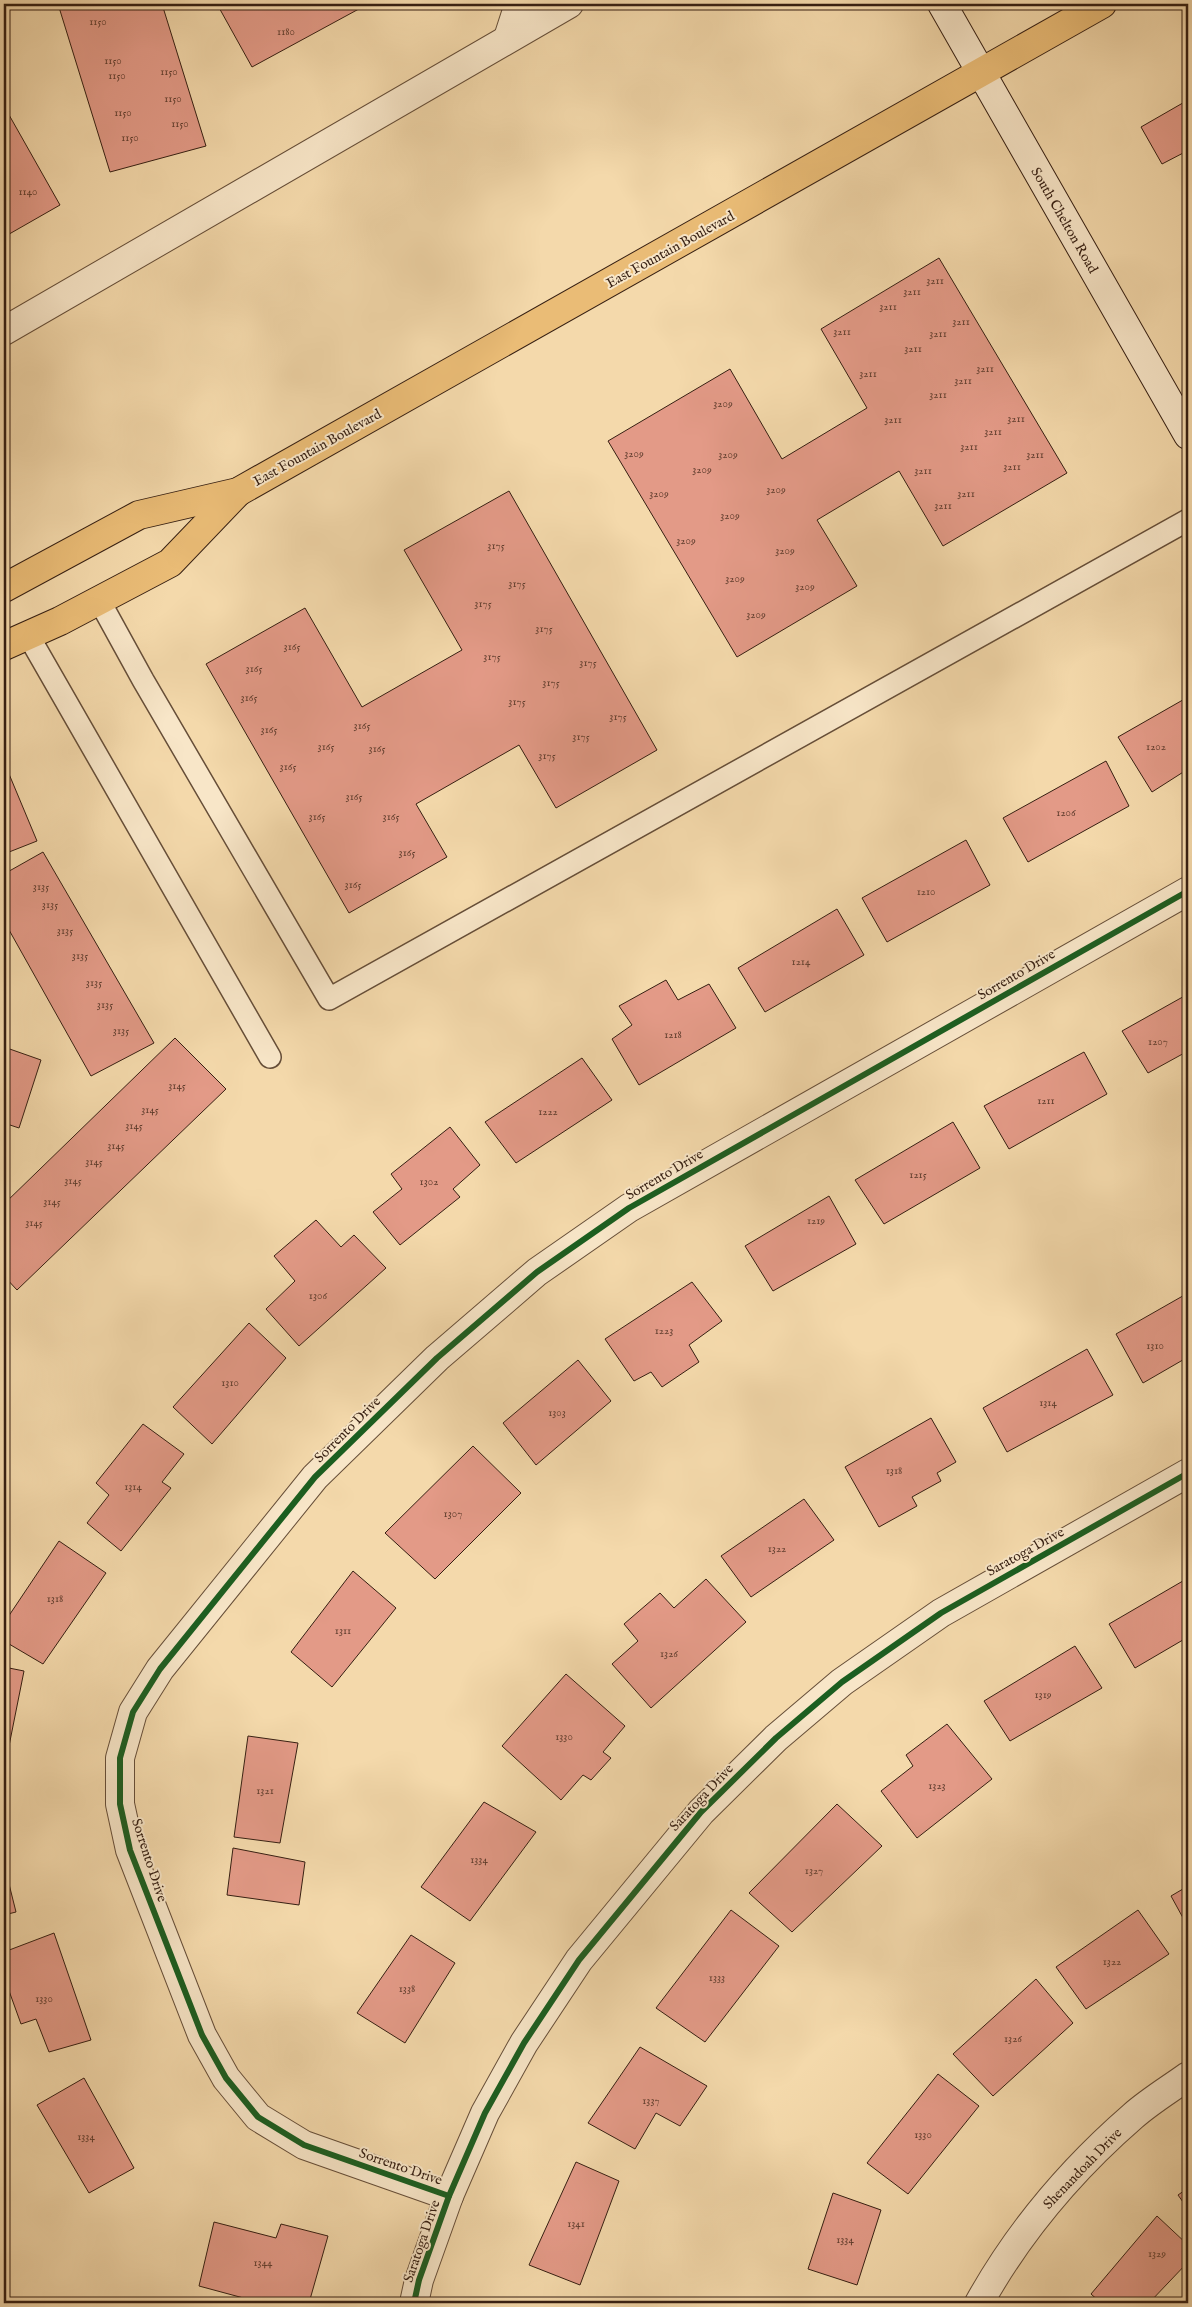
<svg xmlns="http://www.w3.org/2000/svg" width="1192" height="2307" font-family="'IM FELL English',serif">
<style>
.building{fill:#e39a87;stroke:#361f12}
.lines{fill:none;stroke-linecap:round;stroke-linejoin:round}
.service-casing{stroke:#664e38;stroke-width:24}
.minor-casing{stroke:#664e38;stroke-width:30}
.secondary-casing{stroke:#361f12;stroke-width:30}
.trunk-casing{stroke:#361f12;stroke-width:30}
.service{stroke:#f8e6c8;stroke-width:21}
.minor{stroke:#f8e6c8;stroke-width:28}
.secondary{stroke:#f8e6c8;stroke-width:28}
.trunk{stroke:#eabc76;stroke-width:28}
.cycleway-casing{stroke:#f8e6c8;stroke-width:9}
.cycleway{stroke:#1b5e20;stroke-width:6}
.labels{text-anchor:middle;stroke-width:4;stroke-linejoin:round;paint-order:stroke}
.number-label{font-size:11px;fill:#613e2f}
.street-label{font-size:14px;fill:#361f12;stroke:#f8e6c8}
</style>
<rect width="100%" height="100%" fill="#f4d9ab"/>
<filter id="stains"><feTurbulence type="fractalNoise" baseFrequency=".004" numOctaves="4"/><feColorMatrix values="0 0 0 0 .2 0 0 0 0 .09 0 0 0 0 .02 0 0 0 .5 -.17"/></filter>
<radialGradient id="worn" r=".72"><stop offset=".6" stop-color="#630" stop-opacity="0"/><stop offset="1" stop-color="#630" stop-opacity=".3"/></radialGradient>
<g class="building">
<polygon points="58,4 162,4 206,146 110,172"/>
<polygon points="217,4 368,4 252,67"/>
<polygon points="1188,100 1188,153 1187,151 1162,164 1141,127"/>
<polygon points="4,106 60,205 4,237"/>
<polygon points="939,258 1067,473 943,546 899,471 817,520 857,586 737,657 608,441 730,369 782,459 867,408 821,329"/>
<polygon points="509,491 657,750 556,808 519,745 416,804 447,857 349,913 206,664 305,608 362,707 462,650 404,550"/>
<polygon points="1188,697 1188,755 1183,758 1188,769 1152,792 1118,737"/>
<polygon points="1106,761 1129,806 1028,862 1003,818"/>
<polygon points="4,762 37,841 4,854"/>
<polygon points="966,840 990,885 887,942 862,898"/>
<polygon points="43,852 154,1043 91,1076 4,921 4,874"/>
<polygon points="837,909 864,955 765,1012 738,968"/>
<polygon points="666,980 678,1000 709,984 736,1028 639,1085 612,1039 632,1025 619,1006"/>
<polygon points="1188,994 1188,1051 1148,1073 1122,1031"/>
<polygon points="175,1038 226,1089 17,1290 4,1276 4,1204"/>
<polygon points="4,1047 41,1060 19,1128 4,1123"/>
<polygon points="1084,1052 1107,1094 1009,1149 984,1106"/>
<polygon points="582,1058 612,1100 516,1163 485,1122"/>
<polygon points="953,1122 980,1168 884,1224 855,1180"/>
<polygon points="450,1127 480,1165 453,1189 460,1197 400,1245 373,1212 402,1189 391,1174"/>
<polygon points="829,1196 856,1244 773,1291 745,1246"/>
<polygon points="316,1220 341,1247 354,1235 386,1268 299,1346 266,1309 295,1281 274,1256"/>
<polygon points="692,1282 722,1321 689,1345 699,1362 662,1387 651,1372 634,1381 605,1339"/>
<polygon points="1188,1293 1188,1357 1143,1383 1116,1334"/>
<polygon points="4,1297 9,1302 4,1307"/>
<polygon points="249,1323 286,1358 212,1444 173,1407"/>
<polygon points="1087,1349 1113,1395 1007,1452 983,1408"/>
<polygon points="578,1360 611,1401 536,1465 503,1423"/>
<polygon points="931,1418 956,1462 937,1473 941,1481 912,1497 917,1506 879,1527 845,1467"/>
<polygon points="143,1424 184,1454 162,1482 171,1488 121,1551 87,1523 109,1495 96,1483"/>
<polygon points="473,1446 521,1493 435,1579 385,1533"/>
<polygon points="804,1499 834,1540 751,1597 721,1556"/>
<polygon points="59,1541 106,1573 43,1664 4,1641 4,1623"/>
<polygon points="353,1571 396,1608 332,1687 291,1652"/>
<polygon points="1188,1578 1188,1637 1135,1668 1109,1624"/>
<polygon points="706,1579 746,1622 651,1708 612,1664 638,1641 624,1624 660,1593 674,1608"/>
<polygon points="1075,1646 1102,1688 1010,1741 984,1701"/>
<polygon points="4,1667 24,1671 4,1771"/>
<polygon points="566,1674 625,1726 603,1752 611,1758 591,1780 583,1775 561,1800 502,1746"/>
<polygon points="947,1724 992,1779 917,1838 881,1791 913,1766 906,1755"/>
<polygon points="248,1736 298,1743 280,1843 234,1837"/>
<polygon points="484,1802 536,1832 470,1921 421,1887"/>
<polygon points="837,1804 882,1846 792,1932 749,1893"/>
<polygon points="233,1848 305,1862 299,1905 227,1895"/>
<polygon points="4,1864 16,1912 4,1915"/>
<polygon points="1188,1886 1188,1927 1171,1896"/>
<polygon points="731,1910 779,1946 705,2042 656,2008"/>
<polygon points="1138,1910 1169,1954 1086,2009 1056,1967"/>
<polygon points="54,1933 91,2040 49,2052 36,2019 21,2024 4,1977 4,1952"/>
<polygon points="411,1935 455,1963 405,2043 357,2013"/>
<polygon points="1036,1979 1073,2023 993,2096 953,2054"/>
<polygon points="640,2047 707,2086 680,2126 656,2113 635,2149 588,2123"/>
<polygon points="938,2074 979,2106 908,2194 867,2163"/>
<polygon points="84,2078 134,2168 89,2193 37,2105"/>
<polygon points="576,2162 619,2181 580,2285 529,2265"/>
<polygon points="1188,2188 1188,2209 1178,2195"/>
<polygon points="833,2193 881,2210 857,2285 808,2269"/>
<polygon points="1157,2216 1188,2245 1188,2262 1149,2303 1101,2303 1091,2294"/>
<polygon points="214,2222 276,2238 281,2224 328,2236 309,2303 262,2303 199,2286"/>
<polygon points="520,2298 543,2303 518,2303"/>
</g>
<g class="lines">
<g class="service-casing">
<g id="service">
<polyline points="99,600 143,680 329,999 1188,520"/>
<polyline points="28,635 270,1057"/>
</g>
</g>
<g class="minor-casing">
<g id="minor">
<polyline points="508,38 519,4"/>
<polyline points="4,331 569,4"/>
<polyline points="449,2196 304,2145 258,2117 226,2078 202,2035 130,1850 120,1804 120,1758 133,1712 160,1669 315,1477 437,1358 537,1272 629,1208 1188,891"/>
<polyline points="414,2303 419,2280 449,2196 485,2113 524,2043 579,1960 701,1812 776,1738 842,1682 941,1613 1188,1473"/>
<path d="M 979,2303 C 1018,2233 1072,2169 1133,2116 C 1150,2101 1170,2089 1188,2076"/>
</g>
</g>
<g class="secondary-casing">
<polyline id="secondary" points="942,4 1188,435"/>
</g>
<g class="trunk-casing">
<g id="trunk">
<polyline points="4,588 139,515 238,492 1102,4"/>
<polyline points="4,646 60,621 170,563 238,492"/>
</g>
</g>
<use href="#service" class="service"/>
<use href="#minor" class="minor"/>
<use href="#secondary" class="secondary"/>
<use href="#trunk" class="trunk"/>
<g class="cycleway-casing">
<g id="cycleway">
<polyline points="449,2196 304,2145 258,2117 226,2078 202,2035 130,1850 120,1804 120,1758 133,1712 160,1669 315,1477 437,1358 537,1272 629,1208 1188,891"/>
<polyline points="414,2303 419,2280 449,2196 485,2113 524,2043 579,1960 701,1812 776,1738 842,1682 941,1613 1188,1473"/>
</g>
</g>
<use href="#cycleway" class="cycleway"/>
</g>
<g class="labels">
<g class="number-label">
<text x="98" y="25">1150</text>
<text x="286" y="35">1180</text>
<text x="113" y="64">1150</text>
<text x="169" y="75">1150</text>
<text x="117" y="79">1150</text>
<text x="173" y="102">1150</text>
<text x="123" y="116">1150</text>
<text x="180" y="127">1150</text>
<text x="130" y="141">1150</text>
<text x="28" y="195">1140</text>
<text x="935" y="284">3211</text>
<text x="912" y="295">3211</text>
<text x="888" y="310">3211</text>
<text x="961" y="325">3211</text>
<text x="842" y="335">3211</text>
<text x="938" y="337">3211</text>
<text x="913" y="352">3211</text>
<text x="985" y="372">3211</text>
<text x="868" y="377">3211</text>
<text x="963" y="384">3211</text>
<text x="938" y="398">3211</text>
<text x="723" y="407">3209</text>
<text x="1016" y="422">3211</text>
<text x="893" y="423">3211</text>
<text x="993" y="435">3211</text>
<text x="969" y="450">3211</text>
<text x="634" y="457">3209</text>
<text x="728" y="458">3209</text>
<text x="1035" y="458">3211</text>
<text x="1012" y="470">3211</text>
<text x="702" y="473">3209</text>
<text x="923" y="474">3211</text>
<text x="776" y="493">3209</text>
<text x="659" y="497">3209</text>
<text x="966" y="497">3211</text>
<text x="943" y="509">3211</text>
<text x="730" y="519">3209</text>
<text x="686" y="544">3209</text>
<text x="496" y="549">3175</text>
<text x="785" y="554">3209</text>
<text x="735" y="582">3209</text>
<text x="517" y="587">3175</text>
<text x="805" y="590">3209</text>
<text x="483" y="607">3175</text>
<text x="756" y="618">3209</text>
<text x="544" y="632">3175</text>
<text x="292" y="650">3165</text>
<text x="492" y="660">3175</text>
<text x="588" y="666">3175</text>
<text x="254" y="672">3165</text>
<text x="551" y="686">3175</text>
<text x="249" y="701">3165</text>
<text x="517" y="705">3175</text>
<text x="618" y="720">3175</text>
<text x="362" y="729">3165</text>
<text x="269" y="733">3165</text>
<text x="581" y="740">3175</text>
<text x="326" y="750">3165</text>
<text x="1156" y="750">1202</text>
<text x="377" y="752">3165</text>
<text x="547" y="759">3175</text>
<text x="288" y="770">3165</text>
<text x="354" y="800">3165</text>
<text x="1066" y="816">1206</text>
<text x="317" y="820">3165</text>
<text x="391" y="820">3165</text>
<text x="407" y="856">3165</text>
<text x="353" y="888">3165</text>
<text x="41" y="890">3135</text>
<text x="926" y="895">1210</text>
<text x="50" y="908">3135</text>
<text x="65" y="934">3135</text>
<text x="80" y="959">3135</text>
<text x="801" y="965">1214</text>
<text x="94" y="986">3135</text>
<text x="105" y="1008">3135</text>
<text x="121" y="1034">3135</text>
<text x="673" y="1038">1218</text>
<text x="1158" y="1045">1207</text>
<text x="177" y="1089">3145</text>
<text x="1046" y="1104">1211</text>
<text x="150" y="1113">3145</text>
<text x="548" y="1115">1222</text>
<text x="134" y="1129">3145</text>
<text x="116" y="1149">3145</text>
<text x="94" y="1165">3145</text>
<text x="918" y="1178">1215</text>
<text x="73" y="1184">3145</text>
<text x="429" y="1185">1302</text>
<text x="52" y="1205">3145</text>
<text x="816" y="1224">1219</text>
<text x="34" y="1226">3145</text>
<text x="318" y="1299">1306</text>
<text x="664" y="1334">1223</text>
<text x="1155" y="1349">1310</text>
<text x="230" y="1386">1310</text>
<text x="1048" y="1406">1314</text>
<text x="557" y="1416">1303</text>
<text x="894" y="1474">1318</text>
<text x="133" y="1490">1314</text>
<text x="453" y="1517">1307</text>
<text x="777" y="1552">1322</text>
<text x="55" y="1602">1318</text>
<text x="343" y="1634">1311</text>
<text x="669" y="1657">1326</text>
<text x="1043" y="1698">1319</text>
<text x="564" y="1740">1330</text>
<text x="937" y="1789">1323</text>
<text x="265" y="1794">1321</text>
<text x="479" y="1863">1334</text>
<text x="814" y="1874">1327</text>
<text x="1112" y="1965">1322</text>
<text x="717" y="1981">1333</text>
<text x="407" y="1992">1338</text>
<text x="44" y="2002">1330</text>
<text x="1013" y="2042">1326</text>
<text x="651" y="2104">1337</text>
<text x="923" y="2138">1330</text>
<text x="86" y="2140">1334</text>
<text x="576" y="2227">1341</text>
<text x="845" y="2243">1334</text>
<text x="1157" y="2257">1329</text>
<text x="263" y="2266">1344</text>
</g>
<g class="street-label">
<text transform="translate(1065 220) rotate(60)" y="5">South Chelton Road</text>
<text transform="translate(670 249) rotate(-29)" y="5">East Fountain Boulevard</text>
<text transform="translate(317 447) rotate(-29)" y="5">East Fountain Boulevard</text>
<text transform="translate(1016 974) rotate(-30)" y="5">Sorrento Drive</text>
<text transform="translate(664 1174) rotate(-30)" y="5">Sorrento Drive</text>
<text transform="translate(347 1429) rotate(-45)" y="5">Sorrento Drive</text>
<text transform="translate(1025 1551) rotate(-29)" y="5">Saratoga Drive</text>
<text transform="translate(701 1797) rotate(-47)" y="5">Saratoga Drive</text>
<text transform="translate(150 1860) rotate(72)" y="5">Sorrento Drive</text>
<text transform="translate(401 2166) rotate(19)" y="5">Sorrento Drive</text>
<text transform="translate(1082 2168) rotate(-46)" y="5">Shenandoah Drive</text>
<text transform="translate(421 2241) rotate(-71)" y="5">Saratoga Drive</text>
</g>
</g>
<rect width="1192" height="2307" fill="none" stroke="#f4d9ab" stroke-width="20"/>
<rect x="5" y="5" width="1182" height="2297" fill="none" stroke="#361f12" stroke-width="2.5"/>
<rect x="10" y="10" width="1172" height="2287" fill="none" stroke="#361f12"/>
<rect width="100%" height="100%" filter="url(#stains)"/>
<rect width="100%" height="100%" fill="url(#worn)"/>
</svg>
